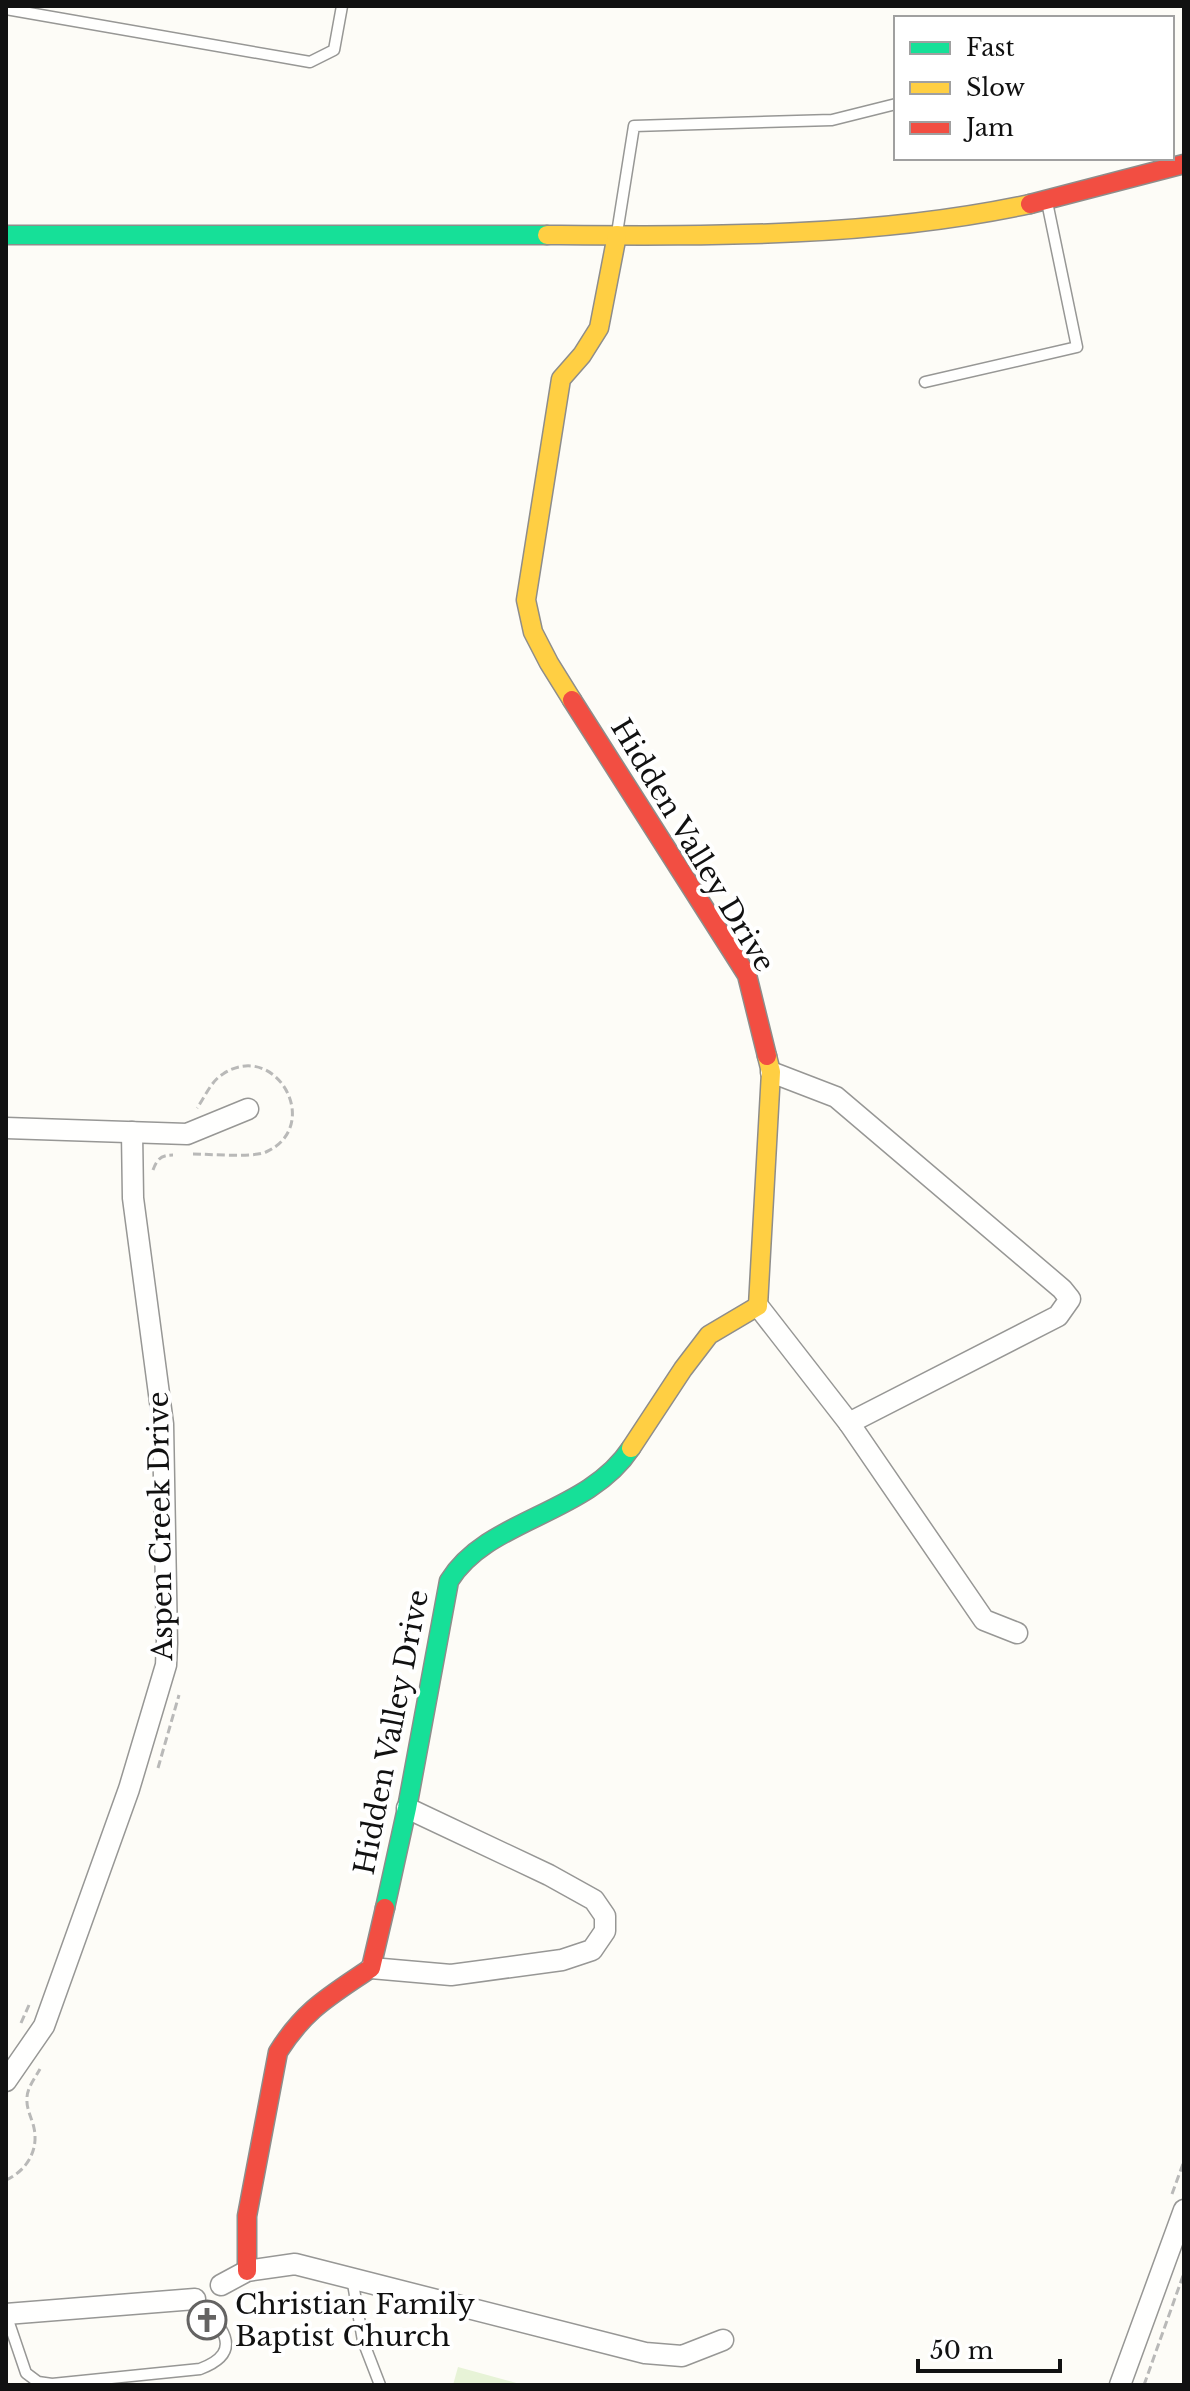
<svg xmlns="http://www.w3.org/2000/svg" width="1190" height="2391" font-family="'Libre Baskerville',serif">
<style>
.green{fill:#e7f3d7}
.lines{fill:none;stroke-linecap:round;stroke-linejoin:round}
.lane-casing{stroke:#979795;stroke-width:13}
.street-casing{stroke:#979795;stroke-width:23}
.fast-casing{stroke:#8e8d8b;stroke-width:21}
.slow-casing{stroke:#8e8d8b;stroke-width:21}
.jam-casing{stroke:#8e8d8b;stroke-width:21}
.path{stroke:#b9b9b8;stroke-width:3;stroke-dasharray:8 4;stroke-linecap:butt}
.lane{stroke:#fffffe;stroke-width:10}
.street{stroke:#fffffe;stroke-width:20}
.fast{stroke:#16e098;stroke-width:18}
.slow{stroke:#ffcf43;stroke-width:18}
.jam{stroke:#f24e42;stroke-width:18}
.labels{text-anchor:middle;stroke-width:8;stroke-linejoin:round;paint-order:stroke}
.street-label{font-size:28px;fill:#111;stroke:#fff}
.poi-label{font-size:28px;fill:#111;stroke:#fff;text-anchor:start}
</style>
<rect width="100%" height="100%" fill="#fdfcf7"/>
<polygon class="green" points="458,2367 524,2385 453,2385"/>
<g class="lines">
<g class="lane-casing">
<g id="lane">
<polyline points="6,9 310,62 334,50 342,6"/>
<polyline points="617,233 634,126 832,120 896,104"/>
<polyline points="925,382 1077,347 1047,202"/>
<polyline points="352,2278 363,2341 380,2385"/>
<path d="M 6,2314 L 26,2373 L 38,2382 L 52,2384 L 200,2369 C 248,2351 219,2323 195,2299"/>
</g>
</g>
<g class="street-casing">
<g id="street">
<polyline points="6,1128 187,1134 248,1109"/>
<polyline points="758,1306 849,1423 1058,1316 1070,1299 1062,1289 836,1097 771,1072"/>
<polyline points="849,1423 984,1620 1017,1633"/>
<polyline points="371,1968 451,1975 562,1960 592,1950 605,1931 605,1916 594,1900 549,1875 407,1808"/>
<polyline points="6,2081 44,2026 129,1789 166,1665 167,1643 163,1424 133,1198 132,1132"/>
<polyline points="221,2285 247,2271 295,2264 645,2353 682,2356 723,2340"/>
<polyline points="6,2314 195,2299"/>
<polyline points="1120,2385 1184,2210"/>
</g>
</g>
<g class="fast-casing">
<g id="fast">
<polyline points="6,235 547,235"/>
<path d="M 385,1908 L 407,1808 L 449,1581 C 488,1518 587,1515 631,1448"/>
</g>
</g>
<g class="slow-casing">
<g id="slow">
<path d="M 547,235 C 708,236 872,238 1030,204"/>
<polyline points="572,700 549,663 533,632 526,600 561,379 582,355 599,328 617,235"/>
<polyline points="631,1448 683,1369 709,1335 758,1306 771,1072 767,1056"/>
</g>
</g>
<g class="jam-casing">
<g id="jam">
<polyline points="1030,204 1184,164"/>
<polyline points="572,700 747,975 767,1056"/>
<path d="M 247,2271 L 247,2216 L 278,2052 C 305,2009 330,1996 371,1968 L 385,1908"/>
</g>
</g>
<g class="path">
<path d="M 193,1154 C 210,1154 252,1158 266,1152 C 324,1126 276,1039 223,1074 C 211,1081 205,1097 197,1108"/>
<path d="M 153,1170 C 157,1159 161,1155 173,1155"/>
<polyline points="158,1768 179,1695"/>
<polyline points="21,2023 29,2005"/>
<path d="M 6,2180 C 26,2171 39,2151 34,2128 C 32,2118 26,2109 27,2098 C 27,2088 35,2078 40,2069"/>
<polyline points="1172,2194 1184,2161"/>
<polyline points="1144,2385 1184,2273"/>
</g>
<use href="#lane" class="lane"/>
<use href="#street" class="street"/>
<use href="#fast" class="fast"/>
<use href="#slow" class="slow"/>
<use href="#jam" class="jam"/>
</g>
<defs>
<g id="church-ring" transform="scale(2)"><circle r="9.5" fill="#fff" stroke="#646362" stroke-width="1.5"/><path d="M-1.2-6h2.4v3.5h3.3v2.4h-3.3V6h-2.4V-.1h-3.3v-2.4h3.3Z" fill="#646362"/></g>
</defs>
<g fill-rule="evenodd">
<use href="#church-ring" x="207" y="2320"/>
</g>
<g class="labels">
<g class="street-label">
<text transform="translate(693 845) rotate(59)" y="10">Hidden Valley Drive</text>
<text transform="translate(160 1526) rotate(-91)" y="10">Aspen Creek Drive</text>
<text transform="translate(391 1732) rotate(-79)" y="10">Hidden Valley Drive</text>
</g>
<g class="poi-label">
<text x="235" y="2314">Christian Family<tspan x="235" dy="32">Baptist Church</tspan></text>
</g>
</g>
<rect width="1190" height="2391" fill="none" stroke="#111111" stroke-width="16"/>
<rect x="894" y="16" width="280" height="144" fill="#ffffff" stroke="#a0a0a0" stroke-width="2"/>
<rect x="910" y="42" width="40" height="12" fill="#16e098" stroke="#a0a0a0" stroke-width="2"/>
<text x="966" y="56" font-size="24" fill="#111111">Fast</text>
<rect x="910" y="82" width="40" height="12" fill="#ffcf43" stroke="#a0a0a0" stroke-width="2"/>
<text x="966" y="96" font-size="24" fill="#111111">Slow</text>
<rect x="910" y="122" width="40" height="12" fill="#f24e42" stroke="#a0a0a0" stroke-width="2"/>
<text x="966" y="136" font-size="24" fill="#111111">Jam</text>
<path d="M918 2359v12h142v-12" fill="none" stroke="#111111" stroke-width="4"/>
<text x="930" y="2359" font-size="24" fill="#111111" stroke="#ffffff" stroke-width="6" paint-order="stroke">50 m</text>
</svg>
